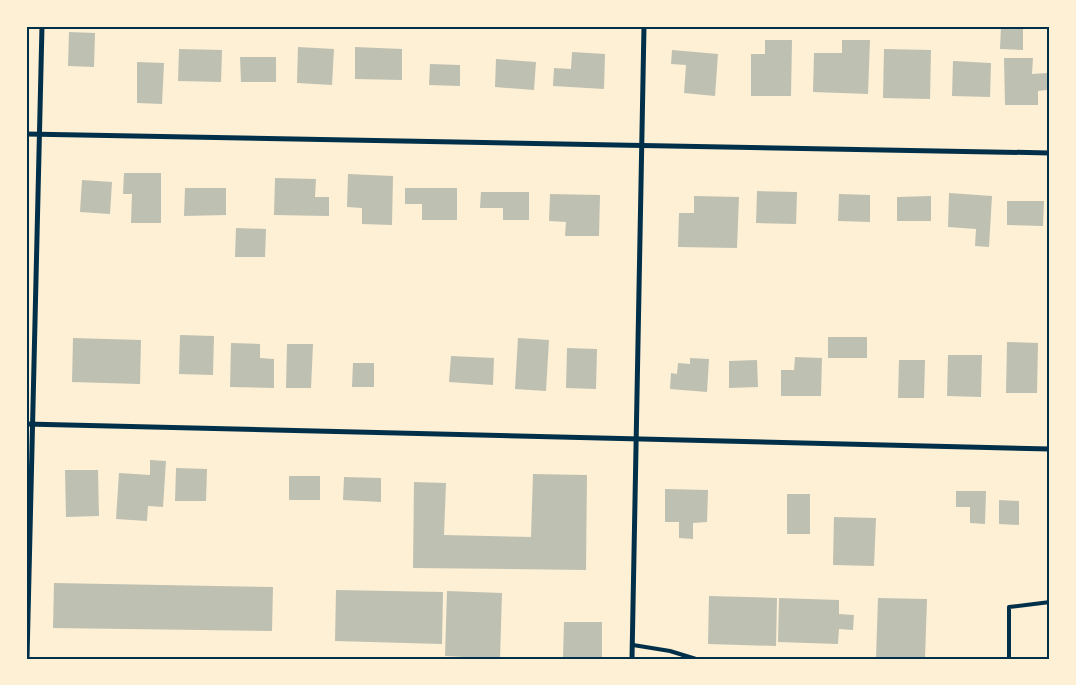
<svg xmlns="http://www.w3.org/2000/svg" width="1076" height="685" font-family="'Zilla Slab',serif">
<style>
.building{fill:#bec0b2}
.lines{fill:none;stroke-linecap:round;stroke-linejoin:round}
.service{stroke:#003049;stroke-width:4}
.minor{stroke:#003049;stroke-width:5}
.neatline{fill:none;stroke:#003049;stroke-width:2}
</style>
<rect width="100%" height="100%" fill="#fdf0d5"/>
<g class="building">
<polygon points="1001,26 1023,26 1023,50 1000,49"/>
<polygon points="69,32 95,33 94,67 68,66"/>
<polygon points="765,40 792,40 791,96 751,96 751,54 765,54"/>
<polygon points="842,40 870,40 868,94 813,92 814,53 842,53"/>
<polygon points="298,47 334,49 332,85 297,83"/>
<polygon points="355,47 402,49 402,80 355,79"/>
<polygon points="179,49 222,50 221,82 178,81"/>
<polygon points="884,49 931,50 930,99 883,98"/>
<polygon points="672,50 718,54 715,96 684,93 686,65 671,64"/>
<polygon points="572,52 605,54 604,89 553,86 554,68 571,69"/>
<polygon points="240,57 276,57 276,82 241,82"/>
<polygon points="1004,58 1033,58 1032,74 1047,73 1047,90 1038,91 1038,105 1005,105"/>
<polygon points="496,59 536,62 534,90 495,87"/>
<polygon points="953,61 991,63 990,97 952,96"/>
<polygon points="137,62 164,63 162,104 137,103"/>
<polygon points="430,64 460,65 460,86 429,85"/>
<polygon points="124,173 161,173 161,223 131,223 132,194 123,194"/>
<polygon points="348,174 393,176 392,225 362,224 362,208 347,207"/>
<polygon points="275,178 316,179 315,197 329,197 329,216 274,215"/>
<polygon points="82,180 112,182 110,214 80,212"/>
<polygon points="185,188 226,188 226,215 184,216"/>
<polygon points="405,188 457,188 457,220 422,220 422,204 405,204"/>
<polygon points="757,191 797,192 796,224 756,223"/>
<polygon points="481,192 529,192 529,220 503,220 503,208 480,208"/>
<polygon points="949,193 992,196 989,247 975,246 976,229 948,227"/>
<polygon points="550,194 600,195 599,236 565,236 566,222 549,221"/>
<polygon points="839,194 870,195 870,222 838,221"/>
<polygon points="694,196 739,197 737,248 678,247 679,213 694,213"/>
<polygon points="931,196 931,221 897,221 897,197"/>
<polygon points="1007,201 1044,201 1043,226 1007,225"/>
<polygon points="236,228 266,229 265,257 235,257"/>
<polygon points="180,335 214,336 213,375 179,374"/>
<rect x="828" y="337" width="39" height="21"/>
<polygon points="73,338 141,340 140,384 72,382"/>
<polygon points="518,338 549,340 546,391 515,389"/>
<polygon points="1007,342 1038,343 1037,393 1006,393"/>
<polygon points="231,343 260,344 260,358 274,359 274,388 230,387"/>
<polygon points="287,344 313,344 311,388 286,388"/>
<polygon points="567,348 597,349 596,389 566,388"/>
<polygon points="948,355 982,355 981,397 947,396"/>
<polygon points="451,356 494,358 493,385 449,382"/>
<polygon points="795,357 822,358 821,396 781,396 781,370 794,370"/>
<polygon points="690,358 709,359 707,392 670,389 671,373 677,374 678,363 690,364"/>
<polygon points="757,360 758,387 729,388 729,361"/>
<polygon points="899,360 925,360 924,398 898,398"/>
<polygon points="353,363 374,363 374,387 352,387"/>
<polygon points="150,460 166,461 163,507 148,506 147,521 116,519 119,473 150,475"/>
<polygon points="176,468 207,469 206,501 175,501"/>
<polygon points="65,470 98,470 99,516 66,517"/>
<polygon points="533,474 587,475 586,570 413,568 414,482 446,483 444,535 531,537"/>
<rect x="289" y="476" width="31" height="24"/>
<polygon points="344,477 381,478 381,502 343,500"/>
<polygon points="665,489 708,490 707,522 693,523 693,539 679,538 679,522 665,522"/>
<polygon points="956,491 986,491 985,524 970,523 970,507 956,507"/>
<rect x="787" y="494" width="23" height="40"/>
<polygon points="999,500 1019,501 1019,525 999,524"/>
<polygon points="834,517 876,518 874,566 833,565"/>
<polygon points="54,583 273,587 272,631 53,628"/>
<polygon points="336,590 443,592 442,644 335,641"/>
<polygon points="447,591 502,593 500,659 445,656"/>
<polygon points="709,596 777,598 776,646 708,644"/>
<polygon points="779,598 839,600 839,614 854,615 853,630 839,629 838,644 778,642"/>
<polygon points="878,598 927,599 925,659 876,659"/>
<polygon points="564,622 602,622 602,659 563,659"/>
</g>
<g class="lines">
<g class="service">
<polyline points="633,645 670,651 696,659"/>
<polyline points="1009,659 1009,607 1050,602"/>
</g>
<g class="minor">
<polyline points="26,134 1050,153"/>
<polyline points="26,424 1050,449"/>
<polyline points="27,659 42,26"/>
<polyline points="632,659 644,26"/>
</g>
</g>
<rect width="1076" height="685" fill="none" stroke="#fdf0d5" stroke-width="55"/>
<rect x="28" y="28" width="1020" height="630" class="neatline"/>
</svg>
